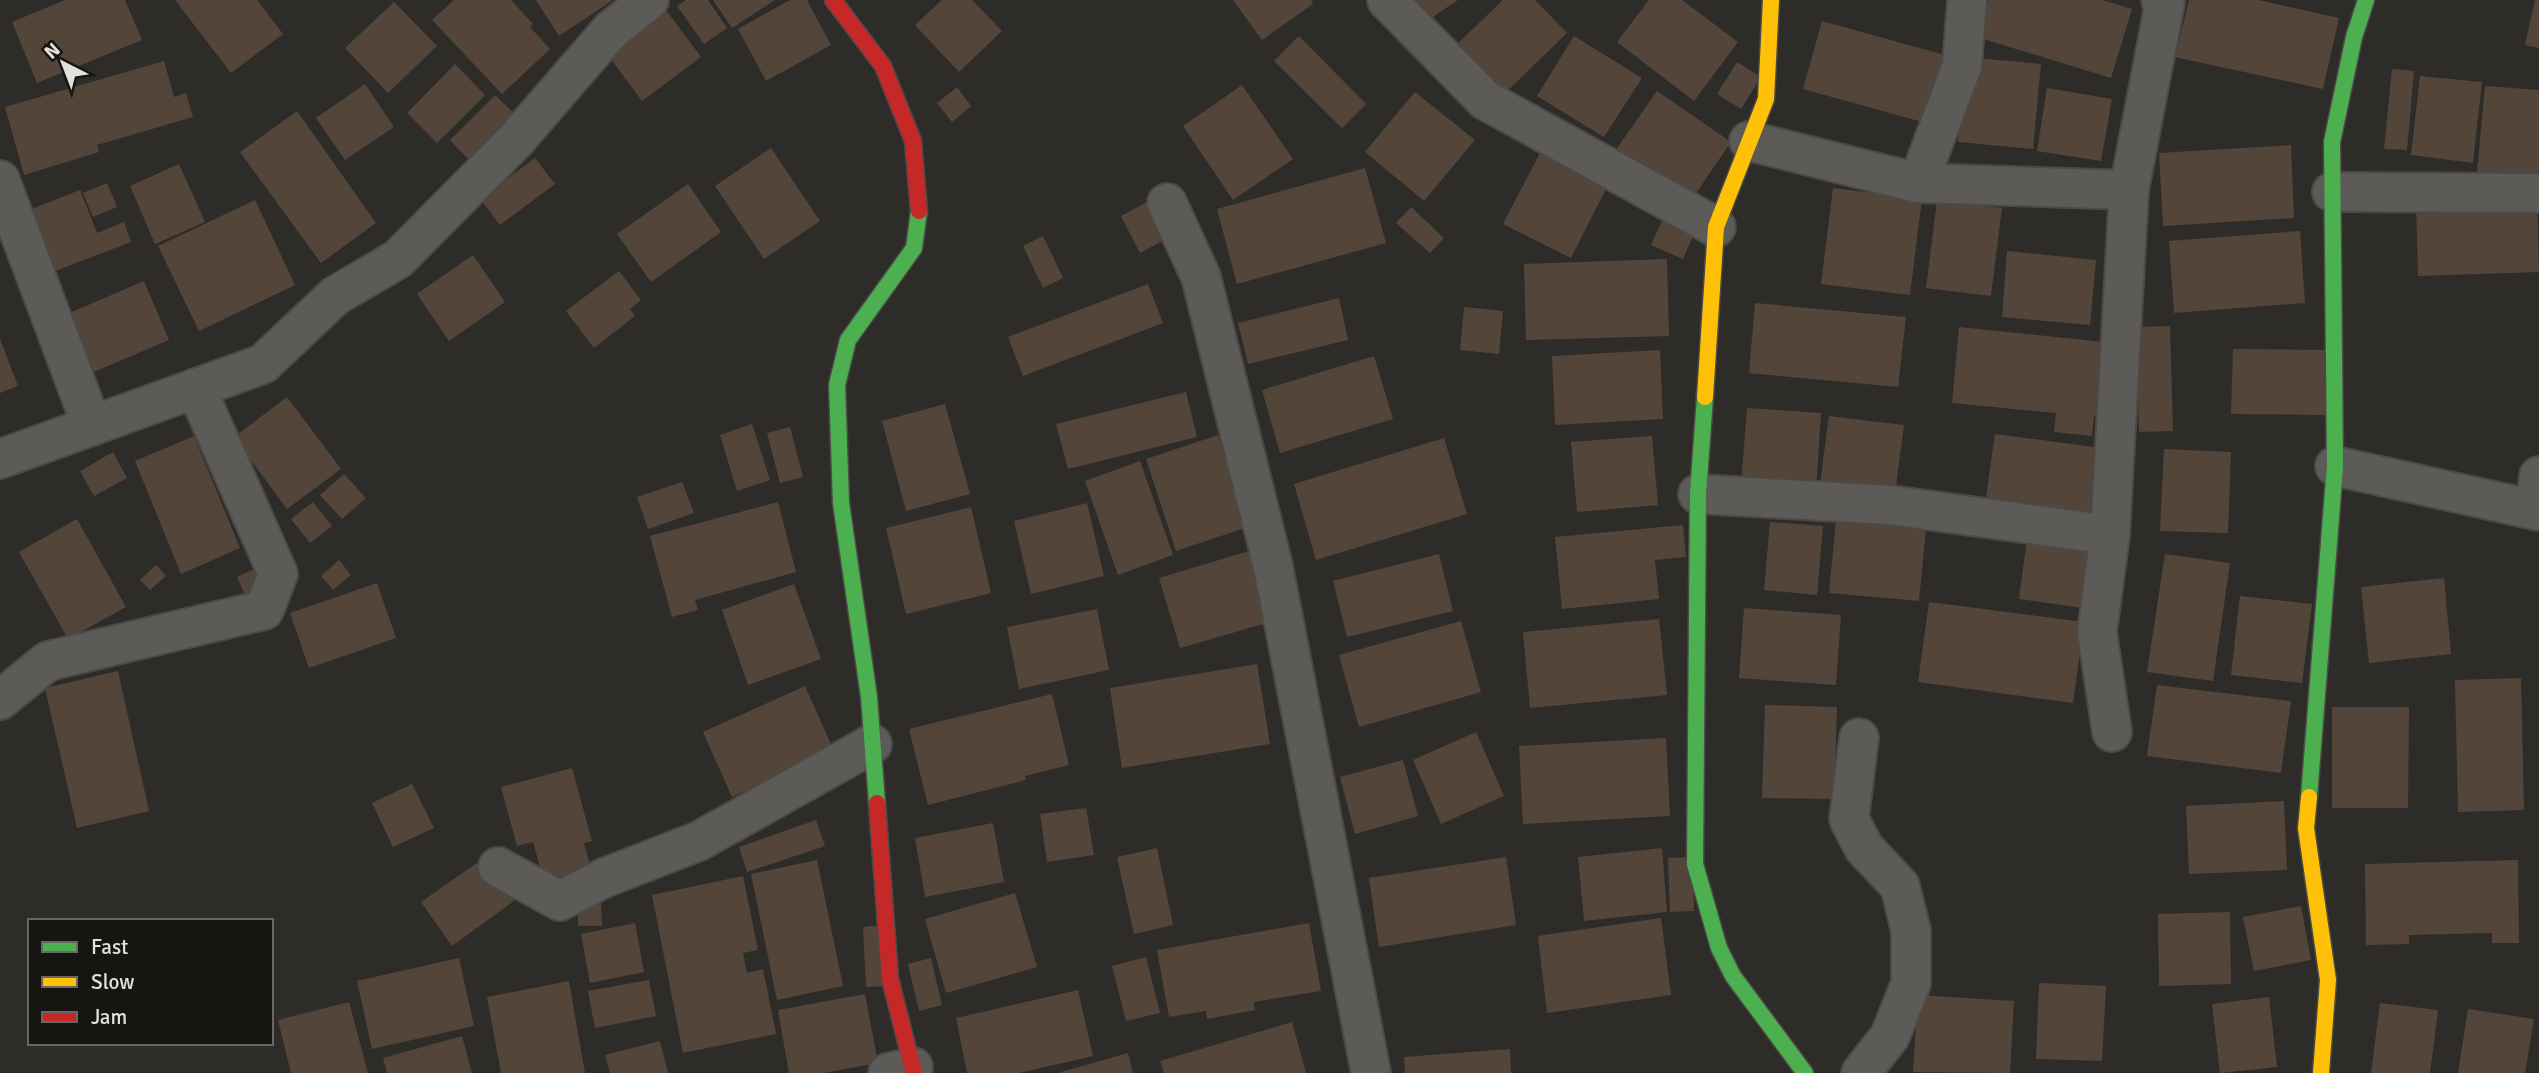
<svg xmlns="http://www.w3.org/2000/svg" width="2539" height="1073" font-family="Signika,sans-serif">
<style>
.building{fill:#54453b}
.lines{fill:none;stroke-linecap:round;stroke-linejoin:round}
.street-casing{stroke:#4b4a46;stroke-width:42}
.fast-casing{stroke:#4b4a46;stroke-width:19}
.slow-casing{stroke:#4b4a46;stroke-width:19}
.jam-casing{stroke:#4b4a46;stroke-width:19}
.street{stroke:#5c5b58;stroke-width:38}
.fast{stroke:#4caf50;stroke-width:16}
.slow{stroke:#ffc107;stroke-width:16}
.jam{stroke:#c62828;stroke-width:16}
</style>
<rect width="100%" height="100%" fill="#2e2c28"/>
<g class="building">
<polygon points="65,0 125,0 142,40 37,83 12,22"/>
<polygon points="175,0 257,0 283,34 231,73"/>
<polygon points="454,0 511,0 533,24 530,27 550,49 502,94 432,20"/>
<polygon points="536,0 613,0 559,36"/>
<polygon points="686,0 708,0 727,28 704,44 677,6"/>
<polygon points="713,0 775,0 732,28"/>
<polygon points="790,0 807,0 831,45 766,81 738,29"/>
<polygon points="942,0 972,0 1002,31 959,72 915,25"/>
<polygon points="1233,0 1311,0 1313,4 1262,40"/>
<polygon points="1404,0 1458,0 1421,25"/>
<polygon points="1503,0 1535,0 1567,33 1501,97 1453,48"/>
<polygon points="1649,0 1682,0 1738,42 1694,101 1617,42"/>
<polygon points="1989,0 2102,0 2132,9 2111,78 1977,37"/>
<polygon points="2189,0 2258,0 2339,18 2323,89 2175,57"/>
<polygon points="2535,0 2539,0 2539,48 2525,45"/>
<polygon points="394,2 437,46 388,93 345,48"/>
<polygon points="666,10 701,57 642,101 607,54"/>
<polygon points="1822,21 1952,57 1933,125 1803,89"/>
<polygon points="1299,36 1366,104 1342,128 1274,61"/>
<polygon points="1574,36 1642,78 1604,137 1537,96"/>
<polygon points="1966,57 2041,64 2033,149 1958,142"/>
<polygon points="164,61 174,97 186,93 193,117 97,145 99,152 24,175 5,107"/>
<polygon points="1737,62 1761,77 1741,109 1717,94"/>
<polygon points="455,64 485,95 437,143 407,113"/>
<polygon points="2392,69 2414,71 2407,150 2384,149"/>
<polygon points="2420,76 2482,82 2473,163 2411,155"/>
<polygon points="365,84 394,127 345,160 316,118"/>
<polygon points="1242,85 1293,159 1233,200 1183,126"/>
<polygon points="2485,86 2539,90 2539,178 2477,173"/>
<polygon points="957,87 971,106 952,122 937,103"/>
<polygon points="2047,88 2112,99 2101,161 2037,151"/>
<polygon points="1657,91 1731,142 1688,205 1613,154"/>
<polygon points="1415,92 1475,140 1424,201 1365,152"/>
<polygon points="495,95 515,114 469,160 450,140"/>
<polygon points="297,111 376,223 321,263 240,152"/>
<polygon points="2291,145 2294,218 2163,226 2159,153"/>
<polygon points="771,148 820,221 764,259 715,186"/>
<polygon points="1541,151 1608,185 1571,258 1503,224"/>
<polygon points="535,158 555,184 500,225 480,199"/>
<polygon points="179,164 205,222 155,244 130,186"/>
<polygon points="1365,168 1386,243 1237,284 1217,209"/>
<polygon points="107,183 117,207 93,217 83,193"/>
<polygon points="688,184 721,232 651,282 617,234"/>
<polygon points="1833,188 1922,199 1910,295 1821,284"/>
<polygon points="80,190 97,233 124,222 131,242 42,276 19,214"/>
<polygon points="2537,198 2539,272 2418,276 2416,201"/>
<polygon points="255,200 295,285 199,331 158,246"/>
<polygon points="1937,200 2002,208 1991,296 1926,288"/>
<polygon points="1149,201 1168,238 1140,253 1121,216"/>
<polygon points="1411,207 1444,238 1430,253 1396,223"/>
<polygon points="1665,214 1697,227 1683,259 1651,245"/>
<polygon points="2300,231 2305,303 2174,313 2169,241"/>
<polygon points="1043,236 1063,278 1043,288 1023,246"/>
<polygon points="2007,251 2096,260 2090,325 2002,317"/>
<polygon points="473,255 505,302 449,341 417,294"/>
<polygon points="1667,259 1669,336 1526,340 1524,264"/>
<polygon points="619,271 641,300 630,309 635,316 594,348 566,311"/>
<polygon points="144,281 169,340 82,377 58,318"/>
<polygon points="1148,284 1163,323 1023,376 1008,337"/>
<polygon points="1339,298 1348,340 1248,364 1238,323"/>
<polygon points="1755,303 1906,317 1898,387 1749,373"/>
<polygon points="1464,307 1503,311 1499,354 1460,350"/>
<polygon points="2170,326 2173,431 2139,432 2136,327"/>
<polygon points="1959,327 2114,343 2099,416 2094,416 2092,436 2054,432 2056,413 1952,403"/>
<polygon points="0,339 18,386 0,393"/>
<polygon points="2233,349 2326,350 2325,415 2231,414"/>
<polygon points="1660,350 1663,419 1555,425 1552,356"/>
<polygon points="1374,356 1393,419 1280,453 1262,390"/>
<polygon points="1186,392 1197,437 1068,469 1056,424"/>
<polygon points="287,397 341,469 287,509 234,437"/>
<polygon points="945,404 970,494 906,511 882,421"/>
<polygon points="1747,408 1821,413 1816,490 1741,485"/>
<polygon points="1829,416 1904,425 1894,501 1819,491"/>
<polygon points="752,424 770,480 737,491 720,435"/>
<polygon points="790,427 803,477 780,483 767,433"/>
<polygon points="1995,434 2109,449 2099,526 1984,511"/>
<polygon points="1218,435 1248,527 1176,551 1146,459"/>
<polygon points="194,436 240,548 181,574 135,461"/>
<polygon points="1652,436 1658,505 1577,512 1571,442"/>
<polygon points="1444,438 1467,514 1316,560 1294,484"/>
<polygon points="2164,449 2231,452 2228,533 2160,531"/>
<polygon points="113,452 127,478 94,496 80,471"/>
<polygon points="1140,461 1173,555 1118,575 1085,481"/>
<polygon points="344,474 366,498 342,519 320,495"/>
<polygon points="682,482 694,513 648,529 637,497"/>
<polygon points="313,502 332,526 310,543 291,519"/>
<polygon points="778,502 796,572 695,600 698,610 672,617 650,536"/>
<polygon points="1087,503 1104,576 1031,594 1014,521"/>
<polygon points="971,507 991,593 906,614 886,528"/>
<polygon points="77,519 126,607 68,639 19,552"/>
<polygon points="1836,520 1926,529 1919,601 1829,593"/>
<polygon points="1770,522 1823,526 1817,595 1764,590"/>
<polygon points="1683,525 1686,557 1655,560 1659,599 1562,609 1555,537"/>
<polygon points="2028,531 2099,540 2090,609 2019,599"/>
<polygon points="1249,551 1270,622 1180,648 1159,578"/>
<polygon points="1439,554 1453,611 1347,637 1333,581"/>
<polygon points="2165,554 2230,563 2213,681 2147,672"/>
<polygon points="339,560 351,575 333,590 321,576"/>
<polygon points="156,565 166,576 150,590 140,580"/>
<polygon points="254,569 262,588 245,595 237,577"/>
<polygon points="2444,578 2451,654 2369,663 2361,587"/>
<polygon points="377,583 396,638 309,668 290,613"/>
<polygon points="794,584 821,659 748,685 722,610"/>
<polygon points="2240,596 2312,604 2302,683 2231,675"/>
<polygon points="1929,602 2084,622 2073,703 1918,682"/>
<polygon points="1744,608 1841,615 1836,685 1739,678"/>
<polygon points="1097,609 1109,670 1019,689 1007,627"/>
<polygon points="1659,619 1667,695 1530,708 1523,632"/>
<polygon points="1461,621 1481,692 1359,727 1339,655"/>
<polygon points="1257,664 1270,744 1122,768 1110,688"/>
<polygon points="118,671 149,811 77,828 45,688"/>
<polygon points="2521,678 2524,810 2458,812 2455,680"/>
<polygon points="2157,685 2291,701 2281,773 2147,756"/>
<polygon points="805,686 834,751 732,797 703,732"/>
<polygon points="1052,694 1069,765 1025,776 1026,780 928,805 909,729"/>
<polygon points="1765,705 1837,707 1834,799 1762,798"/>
<polygon points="2332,707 2409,707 2408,808 2332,808"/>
<polygon points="1476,732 1504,796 1441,824 1413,760"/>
<polygon points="1666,738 1670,816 1523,824 1519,746"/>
<polygon points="1403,760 1418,816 1355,834 1340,777"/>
<polygon points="572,768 592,841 584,843 591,869 544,881 533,842 517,846 501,787"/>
<polygon points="412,784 434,828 393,847 372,803"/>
<polygon points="2284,801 2287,870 2189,874 2186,806"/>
<polygon points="1086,808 1094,855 1047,862 1040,814"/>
<polygon points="816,820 825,846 747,872 739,847"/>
<polygon points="993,823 1004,882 925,897 915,838"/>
<polygon points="1157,848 1173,925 1134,934 1117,857"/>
<polygon points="1662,848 1667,912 1584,921 1578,857"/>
<polygon points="1506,857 1516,925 1379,947 1369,878"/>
<polygon points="1692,857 1694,911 1670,912 1668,858"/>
<polygon points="484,858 514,901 452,946 421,902"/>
<polygon points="817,860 843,986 777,1000 751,874"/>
<polygon points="2518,860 2519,943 2492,943 2492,933 2409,935 2409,944 2366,945 2365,864"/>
<polygon points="743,876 758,950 743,953 747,973 763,969 776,1034 683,1053 652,895"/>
<polygon points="1015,893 1037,967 946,993 925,919"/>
<polygon points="578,901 601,901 602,926 578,926"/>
<polygon points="2301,906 2311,960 2254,971 2243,917"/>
<polygon points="2230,912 2231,984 2159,986 2158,914"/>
<polygon points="1661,918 1671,995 1547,1013 1538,936"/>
<polygon points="635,923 644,972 590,983 581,934"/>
<polygon points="1309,923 1321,991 1254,1002 1255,1010 1207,1019 1206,1011 1169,1017 1157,950"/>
<polygon points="882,925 885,986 866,987 863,927"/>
<polygon points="1146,957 1160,1013 1126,1021 1112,966"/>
<polygon points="459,958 474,1026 372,1049 357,981"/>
<polygon points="931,958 942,1005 919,1011 908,964"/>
<polygon points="649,980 656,1016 595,1028 588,991"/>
<polygon points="569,981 585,1073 501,1073 487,997"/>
<polygon points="2039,983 2106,986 2102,1061 2036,1059"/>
<polygon points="1078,990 1093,1056 1019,1073 967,1073 956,1018"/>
<polygon points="865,994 878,1063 823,1073 789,1073 778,1010"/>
<polygon points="1918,995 2014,1001 2010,1073 1913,1072"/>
<polygon points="2269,997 2277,1067 2220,1073 2212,1004"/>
<polygon points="349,1002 368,1073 291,1073 278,1020"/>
<polygon points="2380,1003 2438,1010 2430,1073 2371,1073"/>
<polygon points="2468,1009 2534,1019 2525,1073 2458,1073"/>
<polygon points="1292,1022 1306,1073 1164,1073 1160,1061"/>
<polygon points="462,1036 472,1073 387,1073 383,1058"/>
<polygon points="660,1041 668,1073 610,1073 605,1055"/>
<polygon points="1510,1049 1511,1073 1405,1073 1404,1057"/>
<polygon points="1128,1053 1133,1073 1061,1073 1061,1072"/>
</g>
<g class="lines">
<g class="street-casing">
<g id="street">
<polyline points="1387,0 1485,100 1716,227"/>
<polyline points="1749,141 1918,183 2129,190"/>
<polyline points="0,180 92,426"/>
<polyline points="1918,183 1962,66 1967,0"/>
<polyline points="2332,192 2539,193"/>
<polyline points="1167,203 1201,277 1273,566 1371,1073"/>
<polyline points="0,459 263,364 335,296 398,259 515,141 611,30 649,0"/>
<polyline points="2335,466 2539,511"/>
<polyline points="1698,494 1890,505 2110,535"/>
<polyline points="2535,510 2539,476"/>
<polyline points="0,700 48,661 264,610 278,574 196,388"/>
<polyline points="2112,732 2097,632 2110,535 2129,190 2165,2 2161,0"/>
<polyline points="1859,738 1849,819 1864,848 1900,886 1911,931 1911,983 1890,1036 1861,1073"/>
<polyline points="498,867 560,901 604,878 699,841 872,744"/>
<polyline points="888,1073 913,1067"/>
</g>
</g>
<g class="fast-casing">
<g id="fast">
<polyline points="1705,397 1698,494 1695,864 1719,948 1733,976 1805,1073"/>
<polyline points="2309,797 2335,466 2332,142 2354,37 2366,0"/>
<polyline points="877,803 869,697 841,503 837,385 848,340 914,248 919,211"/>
</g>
</g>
<g class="slow-casing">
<g id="slow">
<polyline points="1705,397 1716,227 1766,99 1771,0"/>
<polyline points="2309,797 2306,828 2328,980 2321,1073"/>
</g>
</g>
<g class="jam-casing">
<g id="jam">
<polyline points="833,0 883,66 913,141 919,211"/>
<polyline points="877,803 890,979 914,1073"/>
</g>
</g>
<use href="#street" class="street"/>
<use href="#fast" class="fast"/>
<use href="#slow" class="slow"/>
<use href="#jam" class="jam"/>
</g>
<rect x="28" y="919" width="245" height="126" fill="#171512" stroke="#696763" stroke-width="2"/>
<rect x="42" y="942" width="35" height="10" fill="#4caf50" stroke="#696763" stroke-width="2"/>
<text x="91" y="954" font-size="21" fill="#e3e1dc">Fast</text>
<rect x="42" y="977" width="35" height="10" fill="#ffc107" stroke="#696763" stroke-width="2"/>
<text x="91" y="989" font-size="21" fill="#e3e1dc">Slow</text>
<rect x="42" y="1012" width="35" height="10" fill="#c62828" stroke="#696763" stroke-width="2"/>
<text x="91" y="1024" font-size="21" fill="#e3e1dc">Jam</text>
<g transform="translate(63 63) rotate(318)" stroke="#171512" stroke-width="5" paint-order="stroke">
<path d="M0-5L12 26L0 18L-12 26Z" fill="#e3e1dc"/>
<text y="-10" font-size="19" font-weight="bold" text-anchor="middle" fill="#e3e1dc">N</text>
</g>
</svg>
